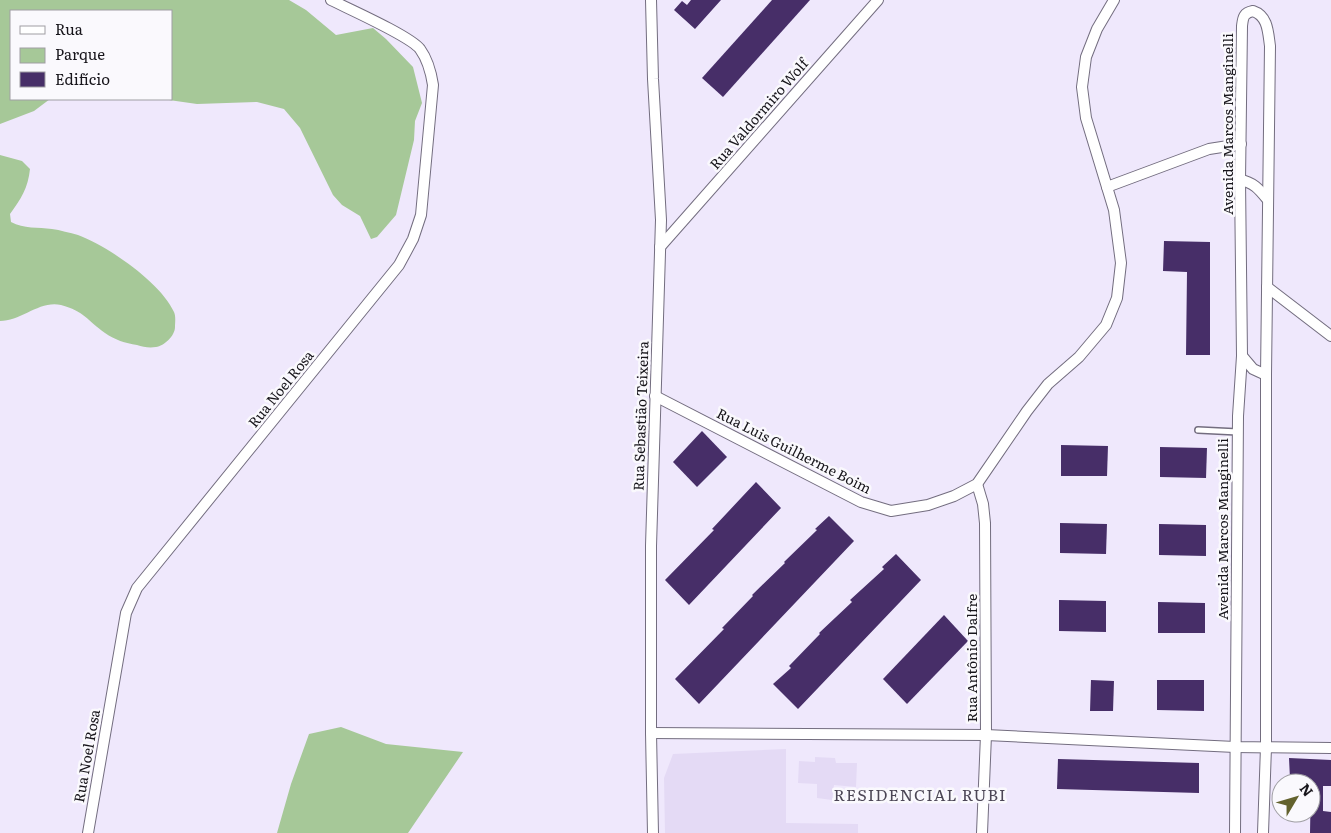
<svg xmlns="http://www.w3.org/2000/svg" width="1331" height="833" font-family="Literata,serif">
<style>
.built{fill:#e4daf5}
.green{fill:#a6c898}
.building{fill:#472e68}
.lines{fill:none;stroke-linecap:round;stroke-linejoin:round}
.service-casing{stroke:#736d7f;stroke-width:8}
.minor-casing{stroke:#736d7f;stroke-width:12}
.service{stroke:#fff;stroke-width:5}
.minor{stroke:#fff;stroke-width:10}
.labels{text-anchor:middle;stroke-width:5;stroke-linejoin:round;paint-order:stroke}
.street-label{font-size:14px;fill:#17151b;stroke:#faf9fd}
.quarter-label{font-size:16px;letter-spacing:1px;fill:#4c4656;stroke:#faf9fd}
</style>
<rect width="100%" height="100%" fill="#efe8fc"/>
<g class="built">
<polygon points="786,749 786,823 858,824 858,833 665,833 664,778 673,754"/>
<polygon points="815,757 835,758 836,763 857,763 856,787 834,785 832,800 817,798 817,784 798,783 799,761 815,762"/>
</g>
<g class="green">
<polygon points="0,0 289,0 306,10 336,35 373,28 386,39 413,67 422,103 415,121 414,140 396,215 377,237 371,239 360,216 342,205 333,195 300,128 284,109 257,102 197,104 162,99 171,99 171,11 11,11 11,99 50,99 34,111 0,124"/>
<path d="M 0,155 L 22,161 L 30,169 C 28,188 21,199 10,214 L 11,222 C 24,229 38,227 52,229 C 60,230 70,233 78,235 C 108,246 161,283 174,312 C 176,316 175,323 175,327 C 175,336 164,346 156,347 C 149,348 143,347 137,345 C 125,343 115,340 105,333 C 88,321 84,311 61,305 C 40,300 21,321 0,321 Z"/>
<polygon points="341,727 386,744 463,752 408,833 277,833 291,784 309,734"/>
</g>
<g class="building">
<polygon points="691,0 721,0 695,29 674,10 682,1 687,5"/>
<polygon points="772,0 810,0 723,97 702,78"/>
<polygon points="1164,241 1210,242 1210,355 1186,355 1187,272 1163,271"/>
<polygon points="702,431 727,457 697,487 673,462"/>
<polygon points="1061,445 1108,446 1107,476 1061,476"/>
<polygon points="1160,447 1207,448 1206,478 1160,477"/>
<polygon points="756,482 781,508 689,605 665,580 714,530 712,529"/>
<polygon points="829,516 854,541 699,704 675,679 724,629 722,628 753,596 752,595 785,563 784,562 817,530 815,529"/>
<polygon points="1060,523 1107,524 1106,554 1060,553"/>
<polygon points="1159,524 1206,525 1206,556 1159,555"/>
<polygon points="896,554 921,580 798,709 773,684 791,668 789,666 820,634 819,633 852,602 850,600 884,569 882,567"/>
<polygon points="1059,600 1106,601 1106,632 1059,631"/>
<polygon points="1158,602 1205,603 1205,633 1158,633"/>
<polygon points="944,615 968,641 907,704 883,679"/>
<polygon points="1091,680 1114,681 1113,711 1090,711"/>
<polygon points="1157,680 1204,680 1204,711 1157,710"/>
<polygon points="1289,758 1331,760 1331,786 1323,786 1323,811 1331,812 1331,833 1310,833 1311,779 1290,779"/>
<polygon points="1058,759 1199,763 1199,793 1057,789"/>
</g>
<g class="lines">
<g class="service-casing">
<polyline id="service" points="1198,430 1238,432"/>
</g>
<g class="minor-casing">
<g id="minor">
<polyline points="651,0 653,79 661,220 651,546 651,733 653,833"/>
<path d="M 1240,180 C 1253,182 1259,189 1267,199"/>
<polyline points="1107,187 1209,149 1241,144"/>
<polyline points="660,247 878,0"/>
<polyline points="1267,287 1331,336"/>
<polyline points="1242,356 1253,369 1266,375"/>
<polyline points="655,396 861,502 891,511 928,505 954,496 977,484 1027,411 1048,384 1079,357 1106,325 1117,298 1121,263 1114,210 1086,118 1082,87 1086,57 1097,29 1114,0"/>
<polyline points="977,484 983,504 985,523 986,735 982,833"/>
<polyline points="651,733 986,735 1235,747 1331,748"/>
<path d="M 88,833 L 126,613 L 137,588 L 399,265 L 413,239 L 421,215 L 433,85 C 431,72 428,60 420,49 C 410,36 349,9 331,0"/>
<path d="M 1235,833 L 1238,416 L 1242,356 L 1240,180 L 1242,26 C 1243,18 1243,13 1253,11 C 1268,16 1268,32 1270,46 L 1266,375 L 1266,747 L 1263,833"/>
</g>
</g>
<use href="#service" class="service"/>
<use href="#minor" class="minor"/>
</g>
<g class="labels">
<g class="street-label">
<text transform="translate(759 114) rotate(-49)" y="5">Rua Valdormiro Wolf</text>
<text transform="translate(1228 124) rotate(-90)" y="5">Avenida Marcos Manginelli</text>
<text transform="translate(281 389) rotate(-51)" y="5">Rua Noel Rosa</text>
<text transform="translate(641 416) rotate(-88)" y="5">Rua Sebastião Teixeira</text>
<text transform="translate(794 451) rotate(27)" y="5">Rua Luis Guilherme Boim</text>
<text transform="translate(1223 529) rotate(-90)" y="5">Avenida Marcos Manginelli</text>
<text transform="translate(972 658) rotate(-90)" y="5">Rua Antônio Dalfre</text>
<text transform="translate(87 756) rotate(-80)" y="5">Rua Noel Rosa</text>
</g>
<g class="quarter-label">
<text x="920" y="801">RESIDENCIAL RUBI</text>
</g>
</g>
<rect x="10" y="10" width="162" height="90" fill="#faf9fd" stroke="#9f9ea3"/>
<rect x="20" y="26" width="25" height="8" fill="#ffffff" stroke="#9f9ea3"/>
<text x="55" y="35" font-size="15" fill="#17151b">Rua</text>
<rect x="20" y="48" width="25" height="15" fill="#a6c898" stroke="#9f9ea3"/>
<text x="55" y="60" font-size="15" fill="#17151b">Parque</text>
<rect x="20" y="72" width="25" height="15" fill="#472e68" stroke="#9f9ea3"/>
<text x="55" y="85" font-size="15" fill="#17151b">Edifício</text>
<g transform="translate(1296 798) rotate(52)"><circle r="24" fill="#faf9fd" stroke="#9f9ea3"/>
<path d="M0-4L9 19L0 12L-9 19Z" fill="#63622e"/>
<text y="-8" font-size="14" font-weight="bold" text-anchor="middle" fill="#17151b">N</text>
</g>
</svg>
